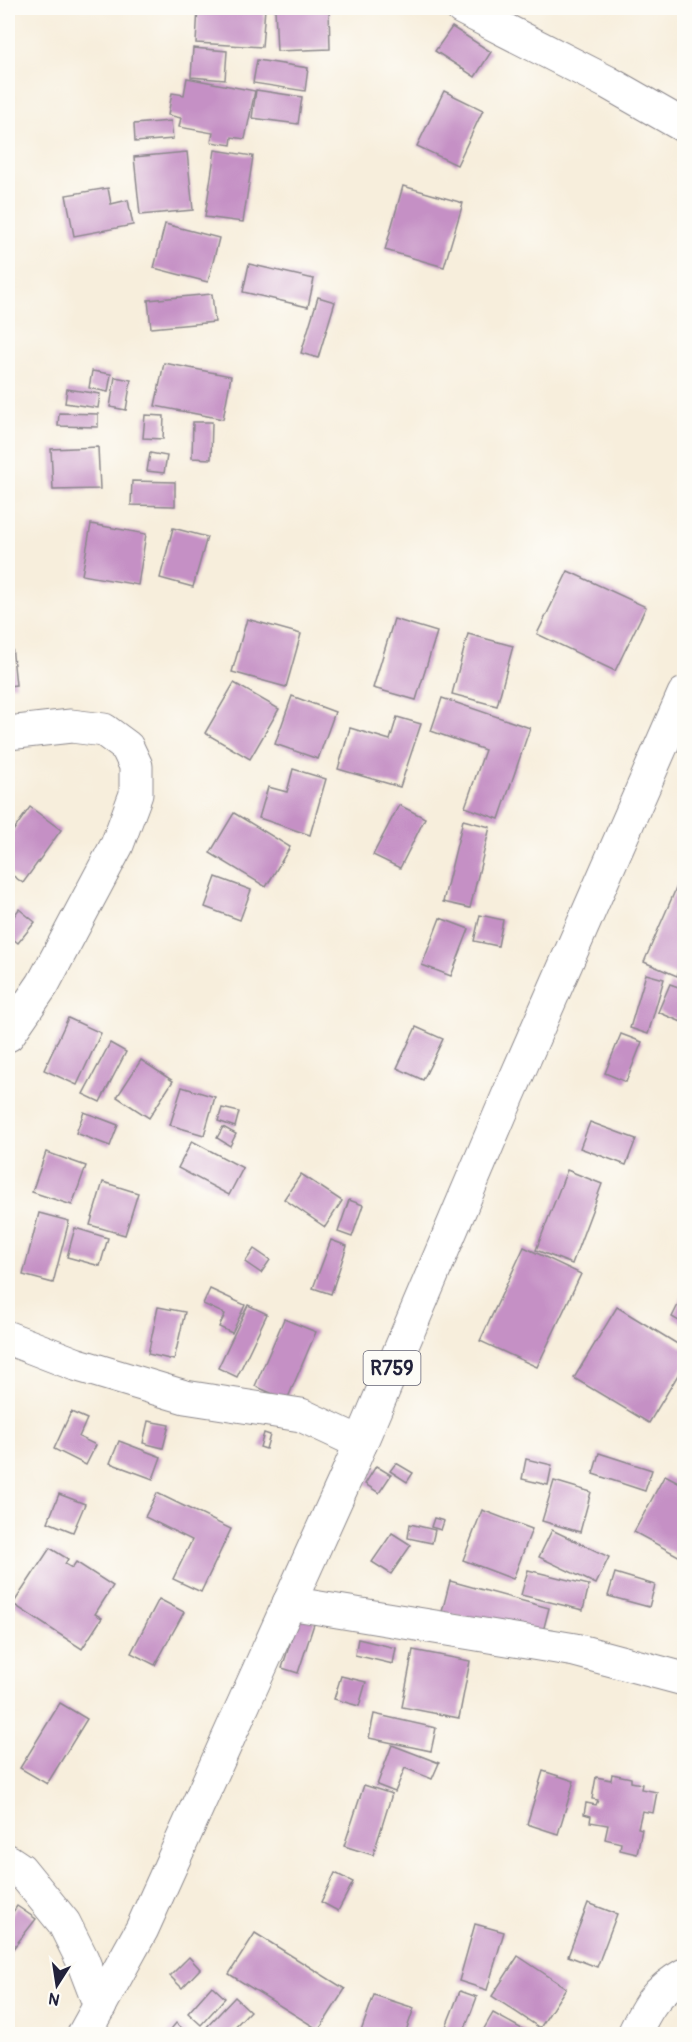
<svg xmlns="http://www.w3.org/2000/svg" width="692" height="2042" font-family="Pangolin,sans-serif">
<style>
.building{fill:#c590c5}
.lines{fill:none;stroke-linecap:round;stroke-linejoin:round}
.minor-casing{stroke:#8c888c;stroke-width:35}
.major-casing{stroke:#8c888c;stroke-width:35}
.minor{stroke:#fff;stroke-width:33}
.major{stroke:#fff;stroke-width:33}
.labels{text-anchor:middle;stroke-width:4.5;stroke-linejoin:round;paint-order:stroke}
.shield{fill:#fdfcf7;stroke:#646373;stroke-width:1.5}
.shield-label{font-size:20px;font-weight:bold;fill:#22223b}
</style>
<rect width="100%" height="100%" fill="#fdfcf7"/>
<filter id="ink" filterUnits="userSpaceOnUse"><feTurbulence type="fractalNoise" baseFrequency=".0167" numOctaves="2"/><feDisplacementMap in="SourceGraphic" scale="12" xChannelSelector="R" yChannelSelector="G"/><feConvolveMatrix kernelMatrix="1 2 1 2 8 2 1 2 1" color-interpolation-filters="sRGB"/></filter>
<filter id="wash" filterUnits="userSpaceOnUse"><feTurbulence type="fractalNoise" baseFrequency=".008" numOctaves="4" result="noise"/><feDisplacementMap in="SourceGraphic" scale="24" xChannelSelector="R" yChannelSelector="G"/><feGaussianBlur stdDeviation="1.35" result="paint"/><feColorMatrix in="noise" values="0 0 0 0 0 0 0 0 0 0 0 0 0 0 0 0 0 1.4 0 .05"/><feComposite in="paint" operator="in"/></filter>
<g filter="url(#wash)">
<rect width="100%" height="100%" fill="#f7eedc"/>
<g id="blocks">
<g class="building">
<polygon points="198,8 265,8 262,47 196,43"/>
<polygon points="275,8 329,8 330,49 277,51"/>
<polygon points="452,27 491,52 475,77 435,51"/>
<polygon points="193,48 227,51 225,80 191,77"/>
<polygon points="257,60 308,68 305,91 253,83"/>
<polygon points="187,78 255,91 245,139 232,137 231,145 211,142 213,133 179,127 181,118 168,115 172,93 184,95"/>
<polygon points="256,90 302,97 298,124 252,118"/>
<polygon points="444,91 483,110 457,165 417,146"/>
<polygon points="171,121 173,139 135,142 134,124"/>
<polygon points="215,150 253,156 243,222 205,217"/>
<polygon points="187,152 193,210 140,215 134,157"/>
<polygon points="403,186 463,203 444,267 385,250"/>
<polygon points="108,188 111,204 128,200 133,225 74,236 66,195"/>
<polygon points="165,224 219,238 208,282 154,268"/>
<polygon points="249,264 314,279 308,307 243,292"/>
<polygon points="212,294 215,322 151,328 148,300"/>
<polygon points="318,297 335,302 318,358 301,353"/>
<polygon points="164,363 231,376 223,419 155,406"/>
<polygon points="92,371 111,374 108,392 89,388"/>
<polygon points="115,377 131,380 126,410 110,407"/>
<polygon points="67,389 100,394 98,408 65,403"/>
<polygon points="59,413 98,414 98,427 58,426"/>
<polygon points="145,415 164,416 163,439 143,438"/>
<polygon points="193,422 212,422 211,459 192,458"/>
<polygon points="98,447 100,489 53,490 51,449"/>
<polygon points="150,453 167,456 164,473 147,471"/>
<polygon points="132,481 175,482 175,506 131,505"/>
<polygon points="91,524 146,534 138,585 82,575"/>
<polygon points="173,528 207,537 193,587 160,578"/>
<polygon points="568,571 646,607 615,671 537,634"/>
<polygon points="8,617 9,617 16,685 8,686"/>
<polygon points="247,619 301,634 286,687 232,672"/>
<polygon points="394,619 437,632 416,700 373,688"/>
<polygon points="468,634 513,646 497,706 452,694"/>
<polygon points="234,683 279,709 250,759 205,733"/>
<polygon points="292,696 335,712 318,759 275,744"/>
<polygon points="442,698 530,728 499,819 465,807 485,750 431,731"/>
<polygon points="397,717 421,724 400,787 338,769 350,728 390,740"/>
<polygon points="293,769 326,779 310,835 259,818 268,787 287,792"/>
<polygon points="399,805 425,818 400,868 373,855"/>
<polygon points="30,807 61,830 23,883 8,872 8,838"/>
<polygon points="234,813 290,847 266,887 210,853"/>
<polygon points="463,820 490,827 470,908 443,902"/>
<polygon points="684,870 684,959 677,976 644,962"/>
<polygon points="216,877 251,890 240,920 205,907"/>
<polygon points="19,909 35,922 18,943 8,935 8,924"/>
<polygon points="480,915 503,920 498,946 474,941"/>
<polygon points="440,918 469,929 451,976 422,965"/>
<polygon points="646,974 664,979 648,1034 630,1028"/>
<polygon points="670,984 684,989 684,1023 658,1012"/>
<polygon points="68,1018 101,1033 77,1085 44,1070"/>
<polygon points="416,1027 443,1039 423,1080 397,1068"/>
<polygon points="621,1034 642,1042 626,1082 605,1073"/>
<polygon points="110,1043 126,1052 100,1102 83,1094"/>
<polygon points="141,1060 173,1081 149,1118 117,1097"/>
<polygon points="182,1087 215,1097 204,1135 170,1125"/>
<polygon points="222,1108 239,1112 235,1127 218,1121"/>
<polygon points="84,1112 118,1125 110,1146 76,1133"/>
<polygon points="590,1122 636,1139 626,1165 580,1148"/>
<polygon points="223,1127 236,1134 230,1146 217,1138"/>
<polygon points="192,1141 243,1168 229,1195 178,1168"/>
<polygon points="46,1152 86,1166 72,1205 32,1192"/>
<polygon points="567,1170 602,1184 572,1264 536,1250"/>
<polygon points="301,1174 342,1201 325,1227 284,1199"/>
<polygon points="103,1182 138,1193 125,1235 90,1225"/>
<polygon points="349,1200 363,1205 352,1237 338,1232"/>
<polygon points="39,1213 69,1221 53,1283 23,1275"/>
<polygon points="75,1228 108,1238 100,1266 67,1257"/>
<polygon points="331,1240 347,1246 331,1294 313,1288"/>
<polygon points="524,1247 581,1274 537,1367 480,1341"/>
<polygon points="254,1249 270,1260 261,1273 245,1262"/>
<polygon points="210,1289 245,1305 232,1333 219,1327 225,1314 203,1304"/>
<polygon points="684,1293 684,1324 672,1317"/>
<polygon points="248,1305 267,1314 237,1377 218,1368"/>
<polygon points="158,1307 185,1312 174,1360 148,1354"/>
<polygon points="617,1307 684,1348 684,1365 649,1423 574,1378"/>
<polygon points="284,1319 316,1332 287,1400 255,1386"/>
<polygon points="71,1412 87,1419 79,1437 96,1445 86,1465 54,1449"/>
<polygon points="148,1421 169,1425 163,1448 143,1443"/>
<polygon points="264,1433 270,1435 266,1449 260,1447"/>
<polygon points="119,1441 161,1457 153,1479 110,1463"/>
<polygon points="599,1453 652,1470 645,1491 593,1474"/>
<polygon points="526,1459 552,1465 548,1485 522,1479"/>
<polygon points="396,1463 413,1473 407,1482 390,1471"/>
<polygon points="376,1466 391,1475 379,1493 365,1484"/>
<polygon points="665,1475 684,1485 684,1559 634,1532"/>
<polygon points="554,1481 591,1492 580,1532 542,1521"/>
<polygon points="157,1493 231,1529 201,1592 173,1579 192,1540 145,1517"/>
<polygon points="59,1494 85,1504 73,1532 48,1522"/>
<polygon points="482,1510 532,1529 513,1579 463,1560"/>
<polygon points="434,1518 444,1521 441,1530 431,1527"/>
<polygon points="410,1524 435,1530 432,1543 408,1538"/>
<polygon points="552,1530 609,1557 596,1584 539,1557"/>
<polygon points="392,1533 411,1545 391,1574 372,1562"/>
<polygon points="50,1548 68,1559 65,1564 72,1568 76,1562 113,1586 95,1614 102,1618 82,1649 13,1604"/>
<polygon points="528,1570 589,1585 583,1610 521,1595"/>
<polygon points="615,1573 655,1585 649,1607 608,1596"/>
<polygon points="450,1581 549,1608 541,1639 442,1612"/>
<polygon points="159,1599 184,1612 155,1665 131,1653"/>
<polygon points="299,1616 315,1621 298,1673 282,1668"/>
<polygon points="358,1639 396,1648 393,1664 355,1655"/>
<polygon points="413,1650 470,1661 459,1718 402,1707"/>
<polygon points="341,1676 366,1682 359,1706 334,1699"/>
<polygon points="60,1703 87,1719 47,1784 20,1768"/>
<polygon points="374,1714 436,1728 431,1751 369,1738"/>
<polygon points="392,1745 439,1763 432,1779 405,1768 395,1792 377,1785"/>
<polygon points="543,1771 574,1781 558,1834 527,1824"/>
<polygon points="612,1774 631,1778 631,1782 642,1784 641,1789 657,1792 653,1813 642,1811 638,1828 642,1829 637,1854 620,1850 621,1843 605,1839 608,1825 590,1822 591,1816 584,1814 586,1803 596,1805 598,1800 592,1799 596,1777 611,1780"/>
<polygon points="364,1785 392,1794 373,1855 344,1846"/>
<polygon points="335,1873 353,1882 338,1911 321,1902"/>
<polygon points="588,1903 617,1914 597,1967 568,1956"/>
<polygon points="17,1906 36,1919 8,1955 8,1919"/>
<polygon points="475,1924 504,1932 487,1990 459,1981"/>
<polygon points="255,1933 345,1989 319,2030 229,1974"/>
<polygon points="518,1956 566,1988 540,2028 492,1996"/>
<polygon points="189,1957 200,1969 182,1988 170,1976"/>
<polygon points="212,1986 225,1998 201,2025 188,2013"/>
<polygon points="460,1991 477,1997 463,2034 443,2034"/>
<polygon points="374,1995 414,2008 405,2034 360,2034"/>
<polygon points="235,1997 250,2011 228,2034 209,2034 204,2030"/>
<polygon points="493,2013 531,2034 481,2034"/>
<polygon points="176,2023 189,2034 167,2034"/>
</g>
</g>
</g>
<g filter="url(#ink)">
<use href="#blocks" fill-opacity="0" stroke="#8c888c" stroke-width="1.5"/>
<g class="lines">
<g class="minor-casing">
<g id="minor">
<polyline points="462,8 607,82 684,126"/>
<polyline points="8,733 71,726 104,730 127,747 136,766 136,794 117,845 43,984 8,1035"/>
<polyline points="8,1338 75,1364 185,1397 301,1415 361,1443"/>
<polyline points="289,1603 575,1650 684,1679"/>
<polyline points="8,1861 20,1869 64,1923 82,1959 100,2006"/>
<path d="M 634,2034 C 648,2005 656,1991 684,1975"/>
</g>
</g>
<g class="major-casing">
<polyline id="major" points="84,2034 142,1929 348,1473 508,1096 684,694"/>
</g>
<use href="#minor" class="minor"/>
<use href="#major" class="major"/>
</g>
</g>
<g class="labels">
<rect class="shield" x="363.5" y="1351" width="57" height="34" rx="4.5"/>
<g class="shield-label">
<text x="392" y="1375">R759</text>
</g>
</g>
<rect width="692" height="2042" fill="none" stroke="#fdfcf7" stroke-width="30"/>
<g transform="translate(57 1985) rotate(192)" stroke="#fdfcf7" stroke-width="4.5" paint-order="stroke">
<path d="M0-4.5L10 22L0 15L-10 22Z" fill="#22223b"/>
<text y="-9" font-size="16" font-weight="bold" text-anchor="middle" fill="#22223b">N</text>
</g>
</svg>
